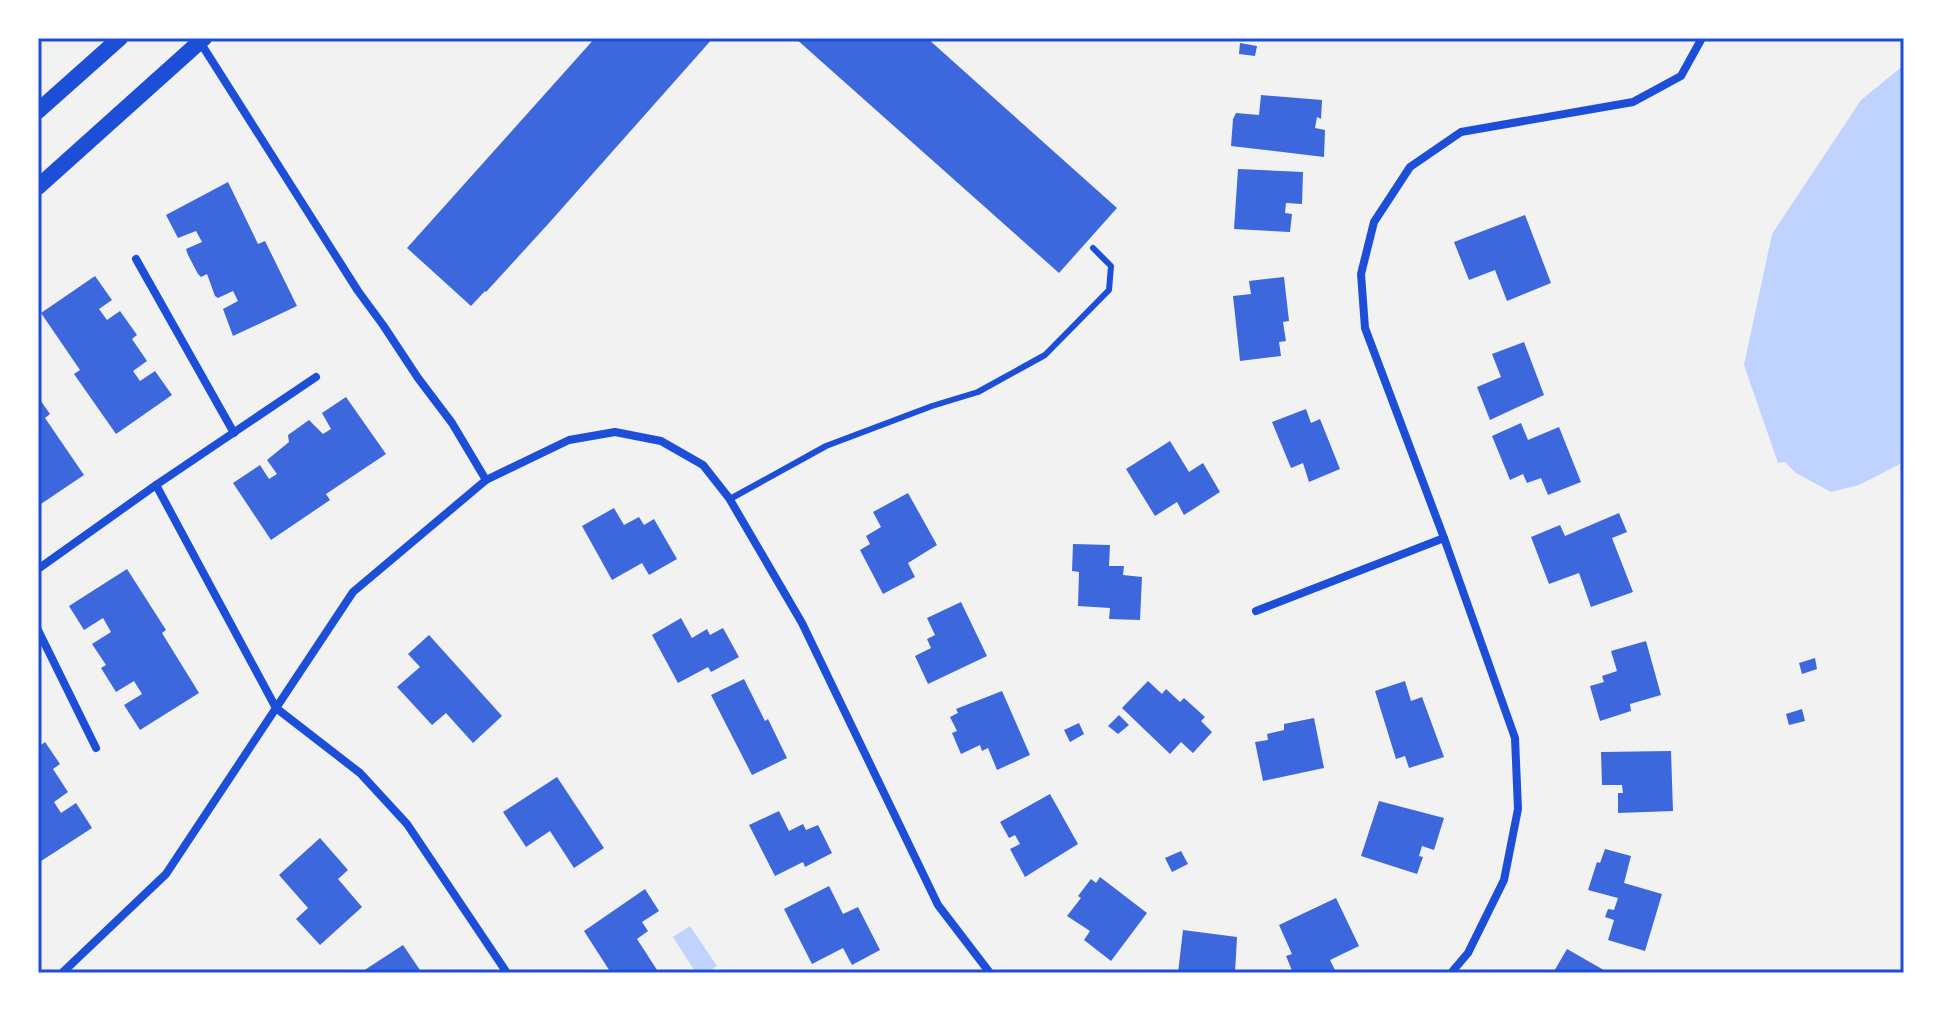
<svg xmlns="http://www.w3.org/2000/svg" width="1942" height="1011" font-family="'Varela Round',sans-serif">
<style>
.water{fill:#bfd3fe}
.building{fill:#3d67dc}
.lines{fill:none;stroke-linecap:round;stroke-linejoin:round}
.service{stroke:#1d4ed8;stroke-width:6}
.minor{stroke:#1d4ed8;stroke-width:8}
.secondary{stroke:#1d4ed8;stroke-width:16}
.neatline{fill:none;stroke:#1d4ed8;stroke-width:3}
</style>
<rect width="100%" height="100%" fill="#f2f2f2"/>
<g class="water">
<polygon points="1904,65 1904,462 1859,485 1831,492 1796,473 1785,462 1778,463 1744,365 1772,234 1861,100"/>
<polygon points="690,926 717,966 706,973 696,973 673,937"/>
</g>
<g class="building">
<polygon points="595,38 713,38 549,223 486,292 485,291 471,306 407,248"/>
<polygon points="795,38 927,38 1117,208 1059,273"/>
<polygon points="1240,43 1257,46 1255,56 1239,54"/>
<polygon points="1261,95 1322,100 1321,119 1317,117 1315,128 1325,130 1324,157 1231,146 1233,119 1236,113 1259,115"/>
<polygon points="1238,169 1303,172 1302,204 1286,203 1285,213 1292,214 1290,232 1234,229"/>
<polygon points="228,182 258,244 265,241 297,306 233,336 223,309 238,301 233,291 218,298 215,296 207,274 201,277 198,274 188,255 186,249 202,242 196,231 178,238 166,215"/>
<polygon points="1525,215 1551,283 1507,301 1495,270 1469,280 1454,242"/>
<polygon points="95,276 112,300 99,309 107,320 120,311 137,335 132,339 147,361 133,371 140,381 155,371 172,395 116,434 74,374 80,370 41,313"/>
<polygon points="1284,277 1289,321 1283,322 1286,341 1279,342 1281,356 1240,361 1233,296 1251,294 1249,281"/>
<polygon points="1524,342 1544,395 1490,420 1477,387 1501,377 1492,354"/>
<polygon points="38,397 50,414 45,418 84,475 38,506"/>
<polygon points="346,397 386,454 326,494 330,500 271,540 233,483 260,465 269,479 277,474 267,460 289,442 288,435 309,420 323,434 331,429 322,413"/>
<polygon points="1306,409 1311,423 1320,419 1340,469 1309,482 1303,463 1291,468 1272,422"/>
<polygon points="1521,423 1528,440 1559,427 1581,482 1548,495 1541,478 1527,483 1523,474 1510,480 1492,436"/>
<polygon points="1170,441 1189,472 1203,463 1220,492 1184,515 1177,502 1155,516 1126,469"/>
<polygon points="908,493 937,545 908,563 915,577 883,594 860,550 870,544 866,536 881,527 873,512"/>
<polygon points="614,508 624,525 639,517 644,525 654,519 677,559 649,575 642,563 612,580 582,526"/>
<polygon points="1619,513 1627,532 1612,538 1633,592 1591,607 1579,573 1549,584 1531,537 1560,525 1565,536"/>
<polygon points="1073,544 1110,545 1109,566 1124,566 1123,575 1142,577 1140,620 1109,619 1110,608 1078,606 1079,572 1072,571"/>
<polygon points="127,569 166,630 162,633 199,693 140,730 124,705 142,694 134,681 116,692 101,668 106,665 92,644 111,632 103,618 84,630 69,606"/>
<polygon points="961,602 987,656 928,684 915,656 931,648 927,639 935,635 927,618"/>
<polygon points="681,618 692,638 707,629 710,635 723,628 739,657 711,672 708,667 678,683 652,635"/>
<polygon points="429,635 502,716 473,743 446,713 432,725 397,687 420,667 408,654"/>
<polygon points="1646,641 1661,695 1630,704 1631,711 1600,721 1590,686 1604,682 1602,676 1617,671 1611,651"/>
<polygon points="1815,658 1817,669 1802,674 1799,663"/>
<polygon points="744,679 765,721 768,719 787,758 752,775 711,695"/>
<polygon points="1148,681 1162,694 1166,689 1180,702 1184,698 1205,717 1201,721 1212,732 1193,753 1181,742 1170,754 1122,708"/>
<polygon points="1405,681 1411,701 1422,697 1444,757 1409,768 1405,756 1396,759 1375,691"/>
<polygon points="1002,691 1030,755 997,770 988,748 982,751 980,745 961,754 952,733 957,731 950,717 958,713 956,709"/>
<polygon points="1802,709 1805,721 1789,725 1786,714"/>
<polygon points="1119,715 1129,725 1118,734 1108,726"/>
<polygon points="1314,718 1324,768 1263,781 1255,742 1268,740 1267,734 1284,730 1284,724"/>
<polygon points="1079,723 1084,734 1070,742 1064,730"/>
<polygon points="45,742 60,764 53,769 68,792 54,802 61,813 76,803 92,828 38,863 38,747"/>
<polygon points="1671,751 1673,811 1618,813 1618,793 1623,793 1622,785 1602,785 1601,752"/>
<polygon points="557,777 604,848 574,868 550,831 526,847 503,812"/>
<polygon points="1050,794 1078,844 1025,877 1010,849 1020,844 1015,835 1009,838 1000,822"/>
<polygon points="1379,801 1444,818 1434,850 1422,846 1419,856 1423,857 1417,874 1361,856"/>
<polygon points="779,811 789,831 803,824 806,830 818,825 832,853 805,867 803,862 775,876 749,825"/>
<polygon points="320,838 348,870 338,879 362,907 320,945 296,919 308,908 279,875"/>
<polygon points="1605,849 1631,856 1624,883 1662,894 1645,951 1608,940 1614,920 1605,917 1608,909 1614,910 1618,898 1588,890 1597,862 1600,863"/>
<polygon points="1181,851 1188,864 1172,872 1165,858"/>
<polygon points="1100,877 1147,913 1111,961 1084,940 1090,931 1067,916 1081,898 1078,896 1091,879 1096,883"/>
<polygon points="829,886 843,914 858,907 880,950 852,965 843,948 812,964 784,909"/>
<polygon points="645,889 659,911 642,922 648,931 637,939 659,973 611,973 584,931"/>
<polygon points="1336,898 1359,946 1330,960 1335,970 1329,973 1293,973 1286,956 1292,954 1279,925"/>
<polygon points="1183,930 1237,937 1235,973 1178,973"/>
<polygon points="403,945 422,973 360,973"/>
<polygon points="1567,949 1609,973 1553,973"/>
</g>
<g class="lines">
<polyline class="service" points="730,499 826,446 932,406 978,392 1045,355 1109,290 1111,266 1093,248"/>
<g class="minor">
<polyline points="200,42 358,291 383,325 418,378 452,423 486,480"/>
<polyline points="136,259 234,433"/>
<polyline points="316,377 156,485 276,708 360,773 407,824 507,973"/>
<polyline points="38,569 156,485"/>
<polyline points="1256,611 1444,538"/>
<polyline points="38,630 96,748"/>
<polyline points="62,973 166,874 353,592 486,480 569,440 615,432 661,441 703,465 729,498 802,623 938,905 990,973"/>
<polyline points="1451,973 1468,953 1504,880 1518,809 1515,738 1444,538 1365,328 1361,274 1374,222 1410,167 1461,132 1633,102 1681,76 1702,38"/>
</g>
<g class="secondary">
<polyline points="38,111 120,38"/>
<polyline points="38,187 204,38"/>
</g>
</g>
<rect width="1942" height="1011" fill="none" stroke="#ffffff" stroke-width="80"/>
<rect x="40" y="40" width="1862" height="931" class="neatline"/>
</svg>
